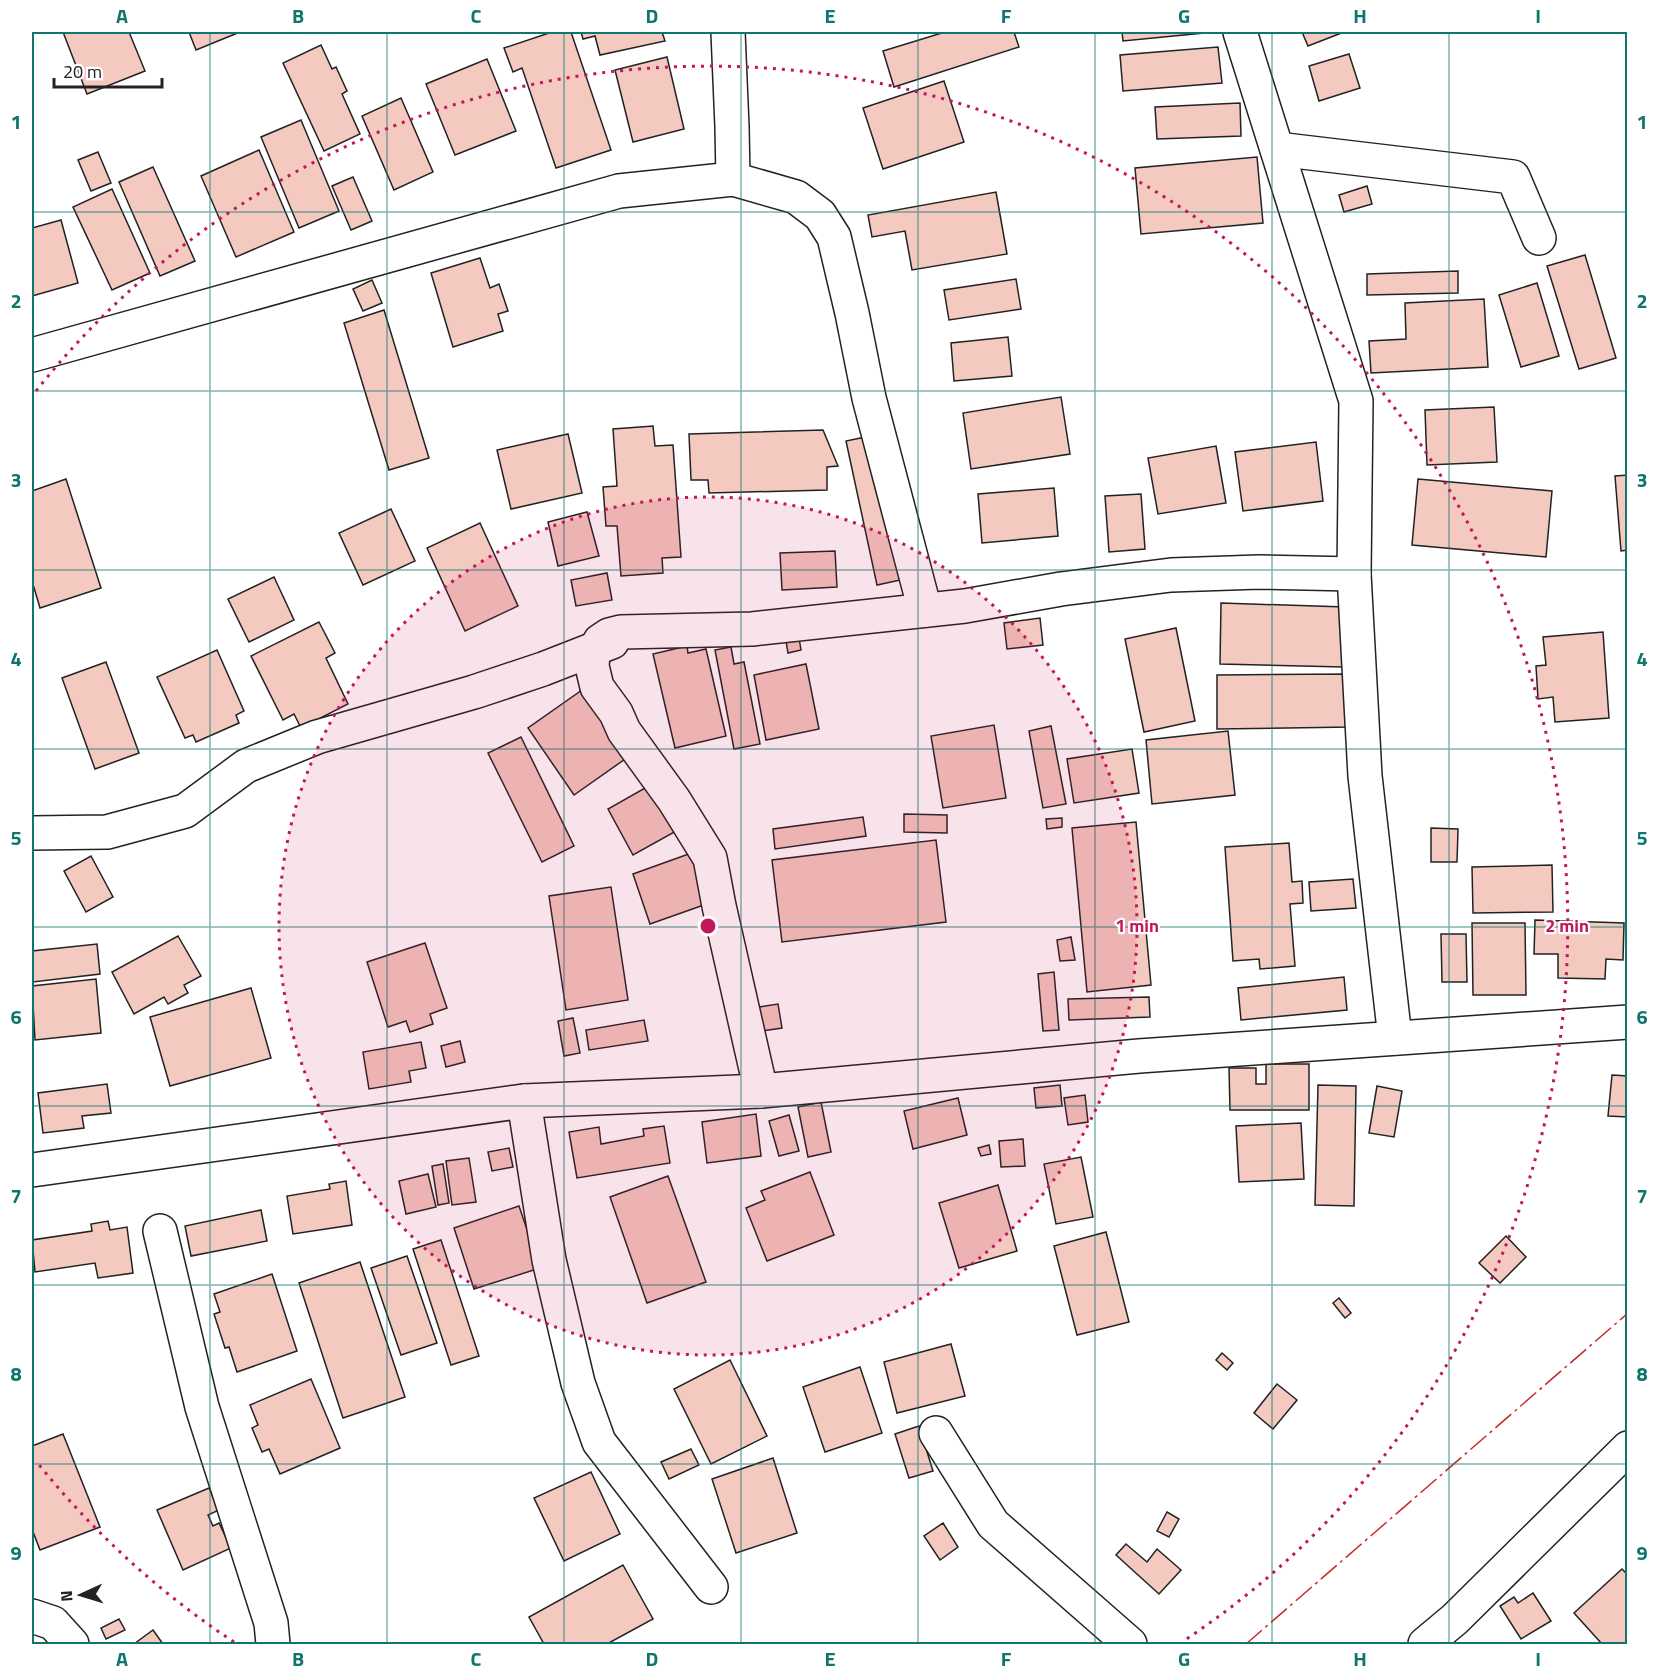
<svg xmlns="http://www.w3.org/2000/svg" width="1659" height="1676" font-family="'Titillium Web',sans-serif">
<style>
.building{fill:#f3c9c0;stroke:#222;stroke-width:1.5}
.lines{fill:none;stroke-linecap:round;stroke-linejoin:round}
.minor-casing{stroke:#222;stroke-width:36}
.minor{stroke:#fff;stroke-width:33}
.power{stroke:#c62828;stroke-width:1.5;stroke-dasharray:21 4.5 3 4.5;stroke-linecap:butt}
.grid{fill:none;stroke:#0f766e;stroke-width:1.5;stroke-opacity:0.55}
.ring{fill:none;stroke:#c2185b;stroke-width:3;stroke-dasharray:3 6}
.centre{fill:#c2185b;stroke:#fff;stroke-width:3}
.ring-label{font-size:18px;text-anchor:middle;font-weight:bold;fill:#c2185b;stroke:#fff;stroke-width:4.5;stroke-linejoin:round;paint-order:stroke}
.neatline{fill:none;stroke:#0f766e;stroke-width:2}
.grid-label{font-size:20px;text-anchor:middle;font-weight:bold;fill:#0f766e}
</style>
<rect width="100%" height="100%" fill="#fff"/>
<g class="building">
<polygon points="63,32 129,32 145,71 87,94"/>
<polygon points="189,32 240,32 196,50"/>
<polygon points="552,32 571,32 611,150 556,168 522,68 513,72 504,48"/>
<polygon points="581,32 662,32 665,41 600,55 595,36 583,39"/>
<polygon points="945,32 1014,32 1019,47 894,87 883,51"/>
<polygon points="1122,32 1204,32 1204,33 1123,41"/>
<polygon points="1302,32 1344,32 1308,46"/>
<polygon points="321,45 332,69 336,67 347,91 342,94 360,134 324,151 283,63"/>
<polygon points="1218,47 1222,83 1123,91 1120,55"/>
<polygon points="1349,54 1360,88 1319,101 1309,66"/>
<polygon points="667,57 684,129 633,142 615,70"/>
<polygon points="487,59 516,131 455,155 426,84"/>
<polygon points="944,81 964,142 883,169 863,108"/>
<polygon points="401,98 433,172 394,190 362,116"/>
<polygon points="1240,103 1241,136 1157,139 1155,107"/>
<polygon points="301,120 339,211 299,228 261,137"/>
<polygon points="259,150 294,232 236,257 201,176"/>
<polygon points="98,152 111,183 91,191 78,160"/>
<polygon points="1257,157 1263,223 1141,234 1135,168"/>
<polygon points="153,167 195,261 160,276 119,182"/>
<polygon points="353,177 372,221 351,230 332,186"/>
<polygon points="1367,186 1372,204 1344,212 1339,195"/>
<polygon points="112,189 150,273 112,290 73,207"/>
<polygon points="996,192 1007,254 912,270 905,231 872,237 868,215"/>
<polygon points="61,220 78,283 32,296 32,228"/>
<polygon points="1585,255 1616,358 1579,369 1547,266"/>
<polygon points="480,258 490,288 499,284 508,311 498,314 503,331 453,347 431,273"/>
<polygon points="1458,271 1458,293 1367,295 1367,274"/>
<polygon points="1016,279 1021,309 949,320 944,290"/>
<polygon points="372,280 382,303 363,311 353,289"/>
<polygon points="1537,283 1559,356 1521,367 1499,295"/>
<polygon points="1484,299 1488,367 1371,373 1369,341 1406,339 1405,303"/>
<polygon points="384,310 429,458 389,470 344,323"/>
<polygon points="1008,337 1012,376 954,381 951,343"/>
<polygon points="1061,397 1070,454 971,469 963,413"/>
<polygon points="1494,407 1497,462 1427,465 1425,410"/>
<polygon points="653,426 655,446 673,445 681,557 662,558 663,573 621,576 617,526 606,526 603,487 617,486 613,429"/>
<polygon points="823,430 838,466 827,467 827,490 709,493 708,480 691,480 689,434"/>
<polygon points="568,434 582,493 511,509 497,450"/>
<polygon points="875,435 905,579 877,585 846,441"/>
<polygon points="1316,442 1323,501 1243,511 1235,452"/>
<polygon points="1216,446 1226,503 1158,514 1148,458"/>
<polygon points="1628,475 1628,550 1621,551 1615,476"/>
<polygon points="66,479 101,588 40,608 32,581 32,491"/>
<polygon points="1418,479 1552,491 1546,557 1412,545"/>
<polygon points="1054,488 1058,536 982,543 978,494"/>
<polygon points="1141,494 1145,549 1109,552 1105,496"/>
<polygon points="391,509 415,561 363,585 339,533"/>
<polygon points="587,512 599,556 558,566 548,522"/>
<polygon points="480,523 518,606 465,631 427,548"/>
<polygon points="835,551 837,587 782,590 780,553"/>
<polygon points="607,573 612,600 576,606 571,580"/>
<polygon points="274,577 294,620 249,642 228,599"/>
<polygon points="1221,603 1345,607 1343,667 1220,664"/>
<polygon points="1040,618 1043,645 1007,649 1004,623"/>
<polygon points="319,622 335,653 326,658 348,704 301,728 294,714 283,720 251,656"/>
<polygon points="1176,628 1195,721 1144,732 1125,639"/>
<polygon points="798,632 801,650 788,653 785,635"/>
<polygon points="1603,632 1609,718 1555,722 1553,697 1538,699 1536,666 1546,665 1543,637"/>
<polygon points="687,646 688,653 706,649 726,736 675,748 653,654"/>
<polygon points="731,647 734,664 744,662 760,744 734,749 715,650"/>
<polygon points="217,650 244,711 236,715 239,723 196,742 193,735 185,738 157,677"/>
<polygon points="106,662 139,753 95,769 62,678"/>
<polygon points="806,664 819,729 766,740 754,675"/>
<polygon points="1352,674 1352,727 1217,729 1217,675"/>
<polygon points="582,690 628,757 574,795 528,728"/>
<polygon points="994,725 1006,798 943,808 931,736"/>
<polygon points="1051,726 1066,804 1043,808 1029,731"/>
<polygon points="1228,731 1235,795 1152,804 1146,740"/>
<polygon points="521,737 574,846 542,862 488,753"/>
<polygon points="1132,749 1139,793 1074,803 1067,759"/>
<polygon points="652,784 678,830 633,855 608,809"/>
<polygon points="904,814 947,815 947,833 904,832"/>
<polygon points="863,817 866,836 775,849 773,829"/>
<polygon points="1062,818 1062,827 1047,829 1046,819"/>
<polygon points="1136,822 1151,985 1087,992 1072,828"/>
<polygon points="1431,828 1458,829 1457,862 1431,862"/>
<polygon points="936,840 946,922 782,942 772,860"/>
<polygon points="1289,843 1292,882 1302,881 1303,903 1290,904 1295,966 1260,969 1259,959 1233,961 1225,847"/>
<polygon points="697,851 715,901 650,924 633,874"/>
<polygon points="91,856 113,897 86,912 64,871"/>
<polygon points="1552,865 1553,912 1473,913 1472,867"/>
<polygon points="1353,879 1356,908 1311,911 1309,882"/>
<polygon points="611,887 628,1000 566,1010 549,896"/>
<polygon points="1535,920 1624,923 1623,960 1606,959 1605,979 1558,978 1558,954 1534,954"/>
<polygon points="1472,923 1525,923 1526,995 1473,995"/>
<polygon points="1441,934 1466,934 1467,982 1442,982"/>
<polygon points="178,936 201,976 184,985 188,993 168,1004 164,997 134,1014 112,972"/>
<polygon points="1071,937 1075,960 1060,961 1057,940"/>
<polygon points="425,943 447,1008 430,1014 433,1024 410,1032 406,1021 388,1027 367,962"/>
<polygon points="97,944 100,974 33,982 32,951"/>
<polygon points="1054,972 1059,1030 1043,1031 1038,974"/>
<polygon points="1344,977 1347,1010 1241,1020 1238,988"/>
<polygon points="96,979 101,1033 35,1040 32,986"/>
<polygon points="251,988 271,1058 170,1086 150,1017"/>
<polygon points="1149,997 1150,1017 1069,1020 1068,999"/>
<polygon points="778,1004 782,1028 756,1032 752,1008"/>
<polygon points="573,1018 580,1053 564,1056 558,1021"/>
<polygon points="644,1020 648,1041 589,1050 586,1030"/>
<polygon points="460,1041 465,1062 446,1067 441,1046"/>
<polygon points="421,1042 426,1068 409,1071 411,1082 369,1089 363,1052"/>
<polygon points="1266,1064 1309,1064 1309,1110 1230,1110 1229,1068 1256,1068 1256,1084 1266,1084"/>
<polygon points="1612,1075 1628,1076 1628,1117 1608,1116"/>
<polygon points="107,1084 111,1113 82,1116 84,1128 43,1133 38,1093"/>
<polygon points="1060,1085 1062,1106 1036,1108 1034,1088"/>
<polygon points="1318,1085 1356,1086 1354,1206 1315,1205"/>
<polygon points="1377,1086 1402,1091 1394,1137 1369,1133"/>
<polygon points="1085,1095 1088,1122 1068,1125 1064,1098"/>
<polygon points="958,1098 967,1135 913,1149 904,1111"/>
<polygon points="821,1102 831,1152 808,1157 798,1107"/>
<polygon points="756,1114 761,1156 707,1163 702,1122"/>
<polygon points="789,1115 799,1151 779,1156 769,1121"/>
<polygon points="1301,1123 1304,1179 1239,1182 1236,1126"/>
<polygon points="664,1126 670,1163 577,1178 569,1132 599,1127 601,1144 644,1136 643,1129"/>
<polygon points="1023,1139 1025,1166 1001,1167 999,1141"/>
<polygon points="989,1145 991,1154 981,1156 978,1148"/>
<polygon points="509,1148 513,1167 492,1171 488,1152"/>
<polygon points="1081,1157 1093,1217 1056,1224 1044,1164"/>
<polygon points="469,1158 476,1202 452,1205 446,1161"/>
<polygon points="443,1164 449,1203 438,1205 432,1166"/>
<polygon points="810,1172 834,1235 767,1261 746,1208 765,1200 761,1191"/>
<polygon points="428,1174 436,1207 406,1214 399,1181"/>
<polygon points="668,1176 706,1282 647,1303 610,1197"/>
<polygon points="346,1181 352,1225 293,1234 287,1196 330,1189 329,1184"/>
<polygon points="998,1185 1017,1251 959,1268 939,1203"/>
<polygon points="519,1206 540,1268 474,1289 454,1228"/>
<polygon points="261,1210 267,1241 191,1256 185,1226"/>
<polygon points="108,1221 110,1230 127,1227 133,1273 98,1278 95,1263 35,1272 32,1240 92,1231 91,1224"/>
<polygon points="1106,1232 1129,1322 1077,1335 1054,1246"/>
<polygon points="1506,1236 1526,1257 1500,1283 1479,1263"/>
<polygon points="441,1240 479,1356 451,1365 413,1249"/>
<polygon points="407,1256 437,1343 401,1355 371,1268"/>
<polygon points="360,1262 405,1397 343,1418 299,1283"/>
<polygon points="272,1274 297,1351 237,1372 229,1347 225,1348 214,1314 220,1312 214,1294"/>
<polygon points="1339,1298 1351,1313 1345,1318 1333,1303"/>
<polygon points="951,1344 965,1396 897,1413 884,1362"/>
<polygon points="1222,1353 1233,1363 1227,1370 1216,1360"/>
<polygon points="730,1360 767,1436 711,1464 674,1389"/>
<polygon points="860,1367 882,1433 825,1452 803,1387"/>
<polygon points="311,1379 340,1448 280,1474 269,1449 262,1452 252,1428 258,1425 250,1405"/>
<polygon points="1277,1384 1297,1400 1273,1429 1254,1413"/>
<polygon points="919,1426 933,1471 909,1478 895,1434"/>
<polygon points="63,1434 100,1527 40,1550 32,1529 32,1446"/>
<polygon points="691,1449 699,1465 669,1479 661,1462"/>
<polygon points="773,1458 797,1533 736,1553 712,1479"/>
<polygon points="591,1472 620,1534 564,1561 534,1498"/>
<polygon points="209,1488 219,1510 208,1515 213,1526 219,1523 231,1548 183,1570 157,1510"/>
<polygon points="1167,1512 1179,1519 1169,1537 1157,1531"/>
<polygon points="943,1523 958,1547 940,1560 924,1536"/>
<polygon points="1126,1544 1147,1562 1157,1549 1181,1570 1159,1594 1116,1555"/>
<polygon points="623,1565 653,1619 607,1644 544,1644 529,1617"/>
<polygon points="1622,1569 1628,1575 1628,1644 1602,1644 1574,1613"/>
<polygon points="1533,1593 1551,1621 1521,1639 1500,1606 1514,1597 1518,1603"/>
<polygon points="119,1619 125,1630 106,1639 101,1628"/>
<polygon points="153,1630 163,1644 134,1644"/>
</g>
<g class="lines">
<g class="minor-casing">
<g id="minor">
<polyline points="728,32 732,127 733,179"/>
<polyline points="1240,32 1356,401 1354,574 1365,776 1395,1038"/>
<polyline points="1277,149 1513,177 1539,238"/>
<polyline points="32,355 619,191 733,179 796,197 820,215 834,237 852,313 869,398 925,610"/>
<polyline points="32,833 107,832 185,811 246,766 317,737 474,692 543,669 612,642"/>
<polyline points="761,1091 719,906 710,858 674,800 624,731 616,713 597,687 592,666 593,654 600,641 609,635 621,632 752,629 965,606 1061,589 1171,575 1259,572 1354,574"/>
<polyline points="524,1101 549,1260 578,1383 599,1442 711,1587"/>
<polyline points="32,1170 524,1101 761,1091 1139,1056 1628,1022"/>
<polyline points="160,1231 202,1407 271,1623 273,1644"/>
<polyline points="936,1433 993,1524 1130,1644"/>
<polyline points="32,1616 53,1623 72,1644"/>
<polyline points="1425,1644 1455,1619 1628,1448"/>
</g>
</g>
<use href="#minor" class="minor"/>
<polyline class="power" points="1246,1644 1628,1313"/>
</g>
<path class="grid" d="M 210,32 L 210,1644M 387,32 L 387,1644M 564,32 L 564,1644M 741,32 L 741,1644M 918,32 L 918,1644M 1095,32 L 1095,1644M 1272,32 L 1272,1644M 1449,32 L 1449,1644M 32,212 L 1628,212M 32,391 L 1628,391M 32,570 L 1628,570M 32,749 L 1628,749M 32,927 L 1628,927M 32,1106 L 1628,1106M 32,1285 L 1628,1285M 32,1464 L 1628,1464"/>
<circle cx="708" cy="926" r="429" fill="#c2185b" fill-opacity=".12"/>
<g class="ring">
<circle cx="708" cy="926" r="429"/>
<path d="M234 1642A859 859 0 0 1 36 1461M36 391A859 859 0 1 1 1182 1642"/>
</g>
<circle cx="708" cy="926" r="9" class="centre"/>
<g class="ring-label">
<text x="1137" y="932">1 min</text>
<text x="1567" y="932">2 min</text>
</g>
<rect width="1659" height="1676" fill="none" stroke="#ffffff" stroke-width="66"/>
<g transform="translate(81 1595) rotate(266)" stroke="#ffffff" stroke-width="4.5" paint-order="stroke">
<path d="M0-4.5L10 22L0 15L-10 22Z" fill="#222222"/>
<text y="-9" font-size="16" font-weight="bold" text-anchor="middle" fill="#222222">N</text>
</g>
<path d="M54 78v9h108v-9" fill="none" stroke="#222222" stroke-width="3"/>
<text x="63" y="78" font-size="18" fill="#222222" stroke="#ffffff" stroke-width="4.5" paint-order="stroke">20 m</text>
<rect x="33" y="33" width="1593" height="1610" class="neatline"/>
<g class="grid-label">
<text x="122" y="23">A</text>
<text x="298" y="23">B</text>
<text x="476" y="23">C</text>
<text x="652" y="23">D</text>
<text x="830" y="23">E</text>
<text x="1006" y="23">F</text>
<text x="1184" y="23">G</text>
<text x="1360" y="23">H</text>
<text x="1538" y="23">I</text>
<text x="16" y="129">1</text>
<text x="1642" y="129">1</text>
<text x="16" y="308">2</text>
<text x="1642" y="308">2</text>
<text x="16" y="487">3</text>
<text x="1642" y="487">3</text>
<text x="16" y="666">4</text>
<text x="1642" y="666">4</text>
<text x="16" y="845">5</text>
<text x="1642" y="845">5</text>
<text x="16" y="1024">6</text>
<text x="1642" y="1024">6</text>
<text x="16" y="1203">7</text>
<text x="1642" y="1203">7</text>
<text x="16" y="1381">8</text>
<text x="1642" y="1381">8</text>
<text x="16" y="1560">9</text>
<text x="1642" y="1560">9</text>
<text x="122" y="1666">A</text>
<text x="298" y="1666">B</text>
<text x="476" y="1666">C</text>
<text x="652" y="1666">D</text>
<text x="830" y="1666">E</text>
<text x="1006" y="1666">F</text>
<text x="1184" y="1666">G</text>
<text x="1360" y="1666">H</text>
<text x="1538" y="1666">I</text>
</g>
</svg>
